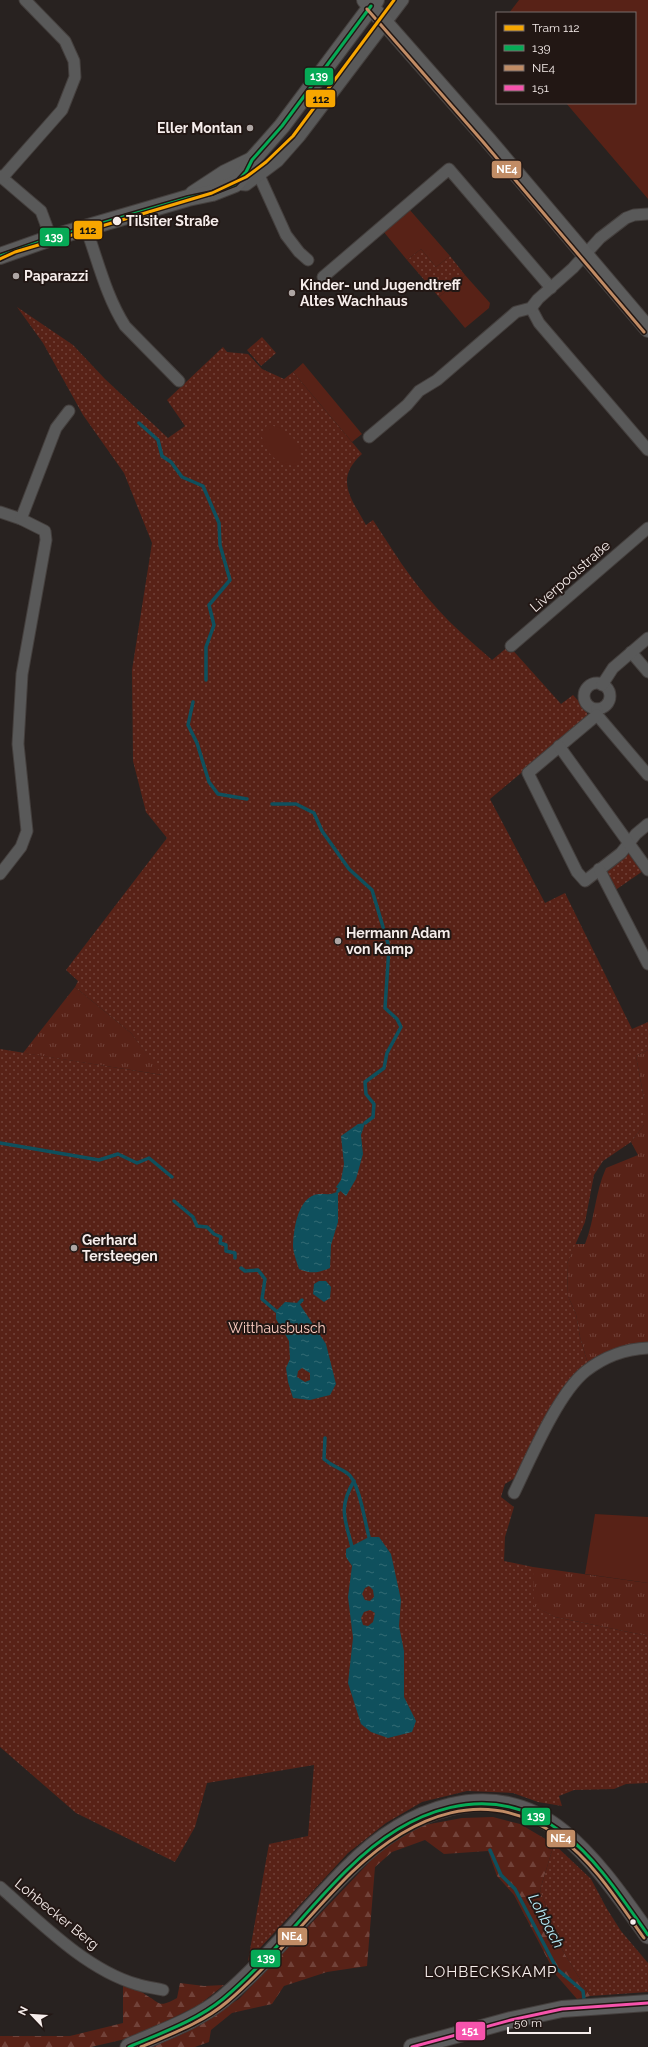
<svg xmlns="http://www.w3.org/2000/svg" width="648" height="2047" font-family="Raleway,sans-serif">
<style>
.grass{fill:url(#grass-tufts)}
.forest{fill:url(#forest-firs)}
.park{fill:url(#park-dots)}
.garden{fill:#582217}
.water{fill:url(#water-ripples);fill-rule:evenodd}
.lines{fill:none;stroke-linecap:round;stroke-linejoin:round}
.stream{stroke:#0f505d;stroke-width:3.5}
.street-casing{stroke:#443f3d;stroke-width:13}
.secondary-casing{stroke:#443f3d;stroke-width:18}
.primary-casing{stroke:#443f3d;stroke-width:19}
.street{stroke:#595959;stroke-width:11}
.secondary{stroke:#5c5c5c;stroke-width:16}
.primary{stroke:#5b595a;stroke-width:17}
.bus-1-casing{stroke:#221714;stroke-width:6}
.bus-2-casing{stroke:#221714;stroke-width:6}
.bus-3-casing{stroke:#221714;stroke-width:6}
.bus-1{stroke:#06aa56;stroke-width:3}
.bus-2{stroke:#c18c65;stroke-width:3}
.bus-3{stroke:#f653ac;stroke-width:3}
.tram-1-casing{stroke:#221714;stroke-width:6}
.tram-1{stroke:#f7a600;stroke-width:3}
.poi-dot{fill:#aea6a4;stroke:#221714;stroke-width:1.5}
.stop-dot{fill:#f6edeb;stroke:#221714;stroke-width:1.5}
.labels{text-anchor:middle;stroke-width:4;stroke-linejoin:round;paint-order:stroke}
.poi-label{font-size:14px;font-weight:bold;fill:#f6edeb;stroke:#221714;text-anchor:start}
.stop-label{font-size:14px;font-weight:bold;fill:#f6edeb;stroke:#221714;text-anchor:start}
.street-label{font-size:14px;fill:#f6edeb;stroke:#221714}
.park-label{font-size:14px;fill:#ffcec3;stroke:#221714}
.water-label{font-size:15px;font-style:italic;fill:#b5ebf8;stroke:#221714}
.neighbourhood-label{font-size:15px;letter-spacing:1px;fill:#f6edeb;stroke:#221714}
.line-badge{stroke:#221714;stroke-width:1.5}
.badge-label{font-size:11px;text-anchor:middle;font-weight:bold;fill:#fff}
.pale-badge-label{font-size:11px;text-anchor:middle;font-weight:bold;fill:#111}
</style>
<defs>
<pattern id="grass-tufts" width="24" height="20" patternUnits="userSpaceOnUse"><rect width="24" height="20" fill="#582217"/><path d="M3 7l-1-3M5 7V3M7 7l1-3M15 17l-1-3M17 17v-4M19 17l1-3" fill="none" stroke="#714239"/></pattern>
<pattern id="forest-firs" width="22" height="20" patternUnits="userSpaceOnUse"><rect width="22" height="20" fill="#582217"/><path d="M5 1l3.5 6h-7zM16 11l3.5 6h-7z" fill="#714239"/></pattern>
<pattern id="park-dots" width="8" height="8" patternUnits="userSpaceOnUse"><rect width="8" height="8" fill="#582217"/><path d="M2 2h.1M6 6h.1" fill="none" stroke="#714239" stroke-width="1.8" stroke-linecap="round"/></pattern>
<pattern id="water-ripples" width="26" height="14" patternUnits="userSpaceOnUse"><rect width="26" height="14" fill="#0f505d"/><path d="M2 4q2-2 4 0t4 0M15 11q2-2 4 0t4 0" fill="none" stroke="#336a74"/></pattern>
</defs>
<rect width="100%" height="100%" fill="#282220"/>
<g class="grass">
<polygon points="75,987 131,1033 163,1075 23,1053"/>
<path d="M 648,1050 L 648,1343 L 588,1364 L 580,1337 L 576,1314 L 568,1296 L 567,1264 L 575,1244 L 585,1244 C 595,1219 595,1192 606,1168 L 638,1155 L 631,1142 L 644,1125 L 644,1099 L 636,1056 Z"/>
<polygon points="533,1567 648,1583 648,1636 555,1617 533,1606"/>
</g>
<g class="forest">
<polygon points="493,1817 520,1824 554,1844 540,1890 563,1951 590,1996 577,1999 556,1975 514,1895 497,1876 488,1851 444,1854 425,1840 392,1852 375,1867 367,1966 327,1972 284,1986 272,2004 232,2013 211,2030 209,2042 195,2047 152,2047 201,2022 239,1999 378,1853 419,1826 462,1818"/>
<path d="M 180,1983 L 204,1986 L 224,1985 L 199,2005 L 134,2037 L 91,2047 L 0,2047 L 0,2036 L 70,2036 L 123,2023 L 123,1986 C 130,1988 140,1990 146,1995 C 162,2004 158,2008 177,1998 Z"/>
</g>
<g class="park">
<polygon points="421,249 436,267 450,256 465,275 439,297 407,260"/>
<path d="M 17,307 L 73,345 L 105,379 L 168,438 L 185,426 L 167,400 L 223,347 L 227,352 L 248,354 L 262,369 L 284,379 L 293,372 L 362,454 C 334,479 351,498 366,525 L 373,520 C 392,549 410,579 434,605 C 451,625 472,642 492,660 L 509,646 L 561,704 L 573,695 L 586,709 L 588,717 L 490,799 L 545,903 L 565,893 L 632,1029 L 648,1022 L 648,1050 L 636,1056 L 644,1099 L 644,1125 L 631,1142 L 603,1161 L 594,1175 L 585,1222 L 567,1264 L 568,1296 L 576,1314 L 580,1337 L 588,1364 L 518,1476 L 505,1484 L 501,1497 L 514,1507 L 505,1537 L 504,1561 L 533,1567 L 534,1606 L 555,1617 L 648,1636 L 648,1783 L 626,1784 L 614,1789 L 574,1790 L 559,1796 L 562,1806 L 538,1802 L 513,1793 L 467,1791 L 422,1802 L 386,1823 L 348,1853 L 248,1961 L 269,1844 L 308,1836 L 314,1765 L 207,1783 L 195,1827 L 175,1862 L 76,1813 L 0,1747 L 0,1049 L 162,1075 L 131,1033 L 75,987 L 78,981 L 66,970 L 167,838 L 146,812 L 133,761 L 132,670 L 152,543 L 124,473 L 83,415 L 43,343 Z"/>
<polygon points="262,337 276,353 261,366 247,350"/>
<polygon points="630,852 643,871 614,891 606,875 607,869"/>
<polygon points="554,1844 591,1879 607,1909 621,1931 648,1963 648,1992 590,1996 563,1951 540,1890"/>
</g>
<g class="garden">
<polygon points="519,0 648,0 648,199 566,103 635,103 635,13 509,13"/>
<polygon points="409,209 450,256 436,267 421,249 407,260 383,231"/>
<polygon points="465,275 490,303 489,308 465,328 439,297"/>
<polygon points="303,363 362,434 352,442 293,372"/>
<path d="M 267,425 C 284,425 309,447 299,465 C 281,468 266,455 262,437 Z"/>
<polygon points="595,1514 648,1517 648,1583 585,1574"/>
</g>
<g class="water">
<polygon points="365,1123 361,1135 363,1154 356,1179 346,1196 336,1187 341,1180 344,1164 341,1136 358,1124"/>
<path d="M 338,1191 L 338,1222 L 331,1245 L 330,1268 C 318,1273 311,1274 299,1269 C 297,1262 293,1253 293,1245 C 294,1229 297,1202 314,1195 C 322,1192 330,1197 338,1191 Z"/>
<polygon points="319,1281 326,1281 331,1287 330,1298 324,1302 313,1294 314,1284"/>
<path d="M 285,1302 L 299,1303 L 326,1344 L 336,1384 L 330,1395 L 310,1400 L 293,1398 L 288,1382 L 286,1368 L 290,1359 L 289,1341 L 276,1319 L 276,1311 ZM 302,1368 L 310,1373 L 310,1380 L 305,1382 L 297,1377 L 298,1371 Z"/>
<path d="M 369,1537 L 379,1537 L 391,1554 L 401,1600 L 399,1626 L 404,1651 L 404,1697 L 416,1721 L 412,1732 L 388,1738 L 371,1732 L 361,1724 L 348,1683 L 353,1638 L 348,1597 L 352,1566 L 346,1557 L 346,1549 ZM 369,1586 L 373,1590 L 374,1597 L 370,1601 L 365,1600 L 362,1594 L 365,1588 ZM 370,1610 L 375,1613 L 373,1622 L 368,1626 L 363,1625 L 361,1618 L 364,1612 Z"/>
</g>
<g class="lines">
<g class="stream">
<polyline points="139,423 158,440 162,456 171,462 182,477 203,486 219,523 220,545 230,580 209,605 214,625 206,647 206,680"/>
<polyline points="193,702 188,725 197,743 209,782 218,794 247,799"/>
<polyline points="272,804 296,804 314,813 322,831 349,869 372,890 389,947 385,1008 397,1019 401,1027 387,1053 384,1068 365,1082 366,1094 374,1104 373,1117 365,1123"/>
<polyline points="0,1143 99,1160 118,1154 137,1163 149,1158 172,1177"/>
<polyline points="338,1191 339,1190"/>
<polyline points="174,1201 193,1217 197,1226 207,1227 214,1234 221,1237 220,1243 226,1245 226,1251 235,1253 235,1258"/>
<polyline points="241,1268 245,1271 258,1270 265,1279 262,1299 276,1311"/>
<polyline points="299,1303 302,1300"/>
<path d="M 325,1438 L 324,1459 C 333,1467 338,1467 347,1473 C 359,1480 365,1523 369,1537"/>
<path d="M 352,1547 C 345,1519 338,1508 354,1481"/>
<polyline points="490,1850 501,1875 515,1889 557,1969 583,1991 584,1999"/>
</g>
<g class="street-casing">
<g id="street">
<polyline points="252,160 286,235 299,252 308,260"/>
<polyline points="0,176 41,211 51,238"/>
<polyline points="2,178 62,110 75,77 74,61 65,41 25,0"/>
<polyline points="235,184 246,185 278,161 300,136 403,0"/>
<path d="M 86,228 C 98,261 106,296 125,326 L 179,381"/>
<polyline points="323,277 449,169 551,288"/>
<polyline points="531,308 539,323 648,450"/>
<polyline points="369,437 407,405 419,391 437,380 516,312 531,308 538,299 573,268 600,238 626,218 634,215 648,214"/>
<polyline points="0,512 21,519 45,531 46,540 22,674 18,744 27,831 21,847 0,874"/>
<polyline points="21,519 56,428 69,411"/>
<polyline points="511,646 648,528"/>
<polyline points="631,652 648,672"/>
<circle cx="597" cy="696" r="13"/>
<polyline points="602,685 613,668 648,638"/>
<polyline points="597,709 597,715 648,775"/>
<polyline points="597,715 528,773 577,872 585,881 621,853 636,834 648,824"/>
<polyline points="559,746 648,870"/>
<polyline points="599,869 648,964"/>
<path d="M 514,1493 C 530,1460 558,1393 586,1371 C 604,1357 625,1349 648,1348"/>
<path d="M 0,1887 C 39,1921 85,1969 136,1984 C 145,1987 154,1988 163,1990"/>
</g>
</g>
<g class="secondary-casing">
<g id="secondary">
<polyline points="365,0 488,140 648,329"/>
<polyline points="193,194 225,173 252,160"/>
<polyline points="0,256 51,238 188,198 212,193 235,184 246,172 252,160 282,126 376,0"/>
<polyline points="412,2047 511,2020 562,2009 648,2003"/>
</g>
</g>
<g class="primary-casing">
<path id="primary" d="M 129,2047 C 160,2033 196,2021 223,1999 C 269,1960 305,1912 348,1869 C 406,1810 491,1774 563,1833 C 597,1861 623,1900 648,1935"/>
</g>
<use href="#street" class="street"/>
<use href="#secondary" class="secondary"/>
<use href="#primary" class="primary"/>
<g class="bus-1-casing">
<g id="bus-1">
<polyline points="0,256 51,238 188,198 212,193 235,184 246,172 252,160 282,126 371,6"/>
<path d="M 129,2047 C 161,2033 196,2021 223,1999 C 269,1961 305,1911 347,1870 C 407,1810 489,1776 563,1833 C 598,1860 623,1900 648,1935"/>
</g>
</g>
<g class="bus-2-casing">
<g id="bus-2">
<polyline points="367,9 484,143 644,332"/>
<path d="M 141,2047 C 171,2034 202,2023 227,2002 C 273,1963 309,1914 352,1872 C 412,1815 486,1783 559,1837 C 594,1862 619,1903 644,1938"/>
</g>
</g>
<g class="bus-3-casing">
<polyline id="bus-3" points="412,2047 511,2020 562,2009 648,2003"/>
</g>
<use href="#bus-1" class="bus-1"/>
<use href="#bus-2" class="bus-2"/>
<use href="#bus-3" class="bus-3"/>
<g class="tram-1-casing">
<polyline id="tram-1" points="0,259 15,252 212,193 246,177 266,162 293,136 394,0"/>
</g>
<use href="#tram-1" class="tram-1"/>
</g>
<g class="poi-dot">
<circle cx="250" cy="128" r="4"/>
<circle cx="16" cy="276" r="4"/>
<circle cx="292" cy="293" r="4"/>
<circle cx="338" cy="941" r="4"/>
<circle cx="74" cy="1248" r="4"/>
</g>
<g class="stop-dot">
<circle cx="117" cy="221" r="5"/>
<circle cx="633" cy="1922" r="3.5"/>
</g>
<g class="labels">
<g class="poi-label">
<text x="242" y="133" text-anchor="end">Eller Montan</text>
<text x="24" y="281">Paparazzi</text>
<text x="300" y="290">Kinder- und Jugendtreff<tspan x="300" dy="16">Altes Wachhaus</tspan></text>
<text x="346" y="938">Hermann Adam<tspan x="346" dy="16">von Kamp</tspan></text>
<text x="82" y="1245">Gerhard<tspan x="82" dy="16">Tersteegen</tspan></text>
</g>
<g class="stop-label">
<text x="126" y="226">Tilsiter Straße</text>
</g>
<g class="street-label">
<text transform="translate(570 576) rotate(-41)" y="5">Liverpoolstraße</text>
<text transform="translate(57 1914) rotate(39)" y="5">Lohbecker Berg</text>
</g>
<g class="park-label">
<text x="277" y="1333">Witthausbusch</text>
</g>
<g class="water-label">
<text transform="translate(546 1921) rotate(62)" y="5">Lohbach</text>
</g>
<g class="neighbourhood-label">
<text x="491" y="1977">LOHBECKSKAMP</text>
</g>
</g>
<g class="line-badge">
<rect x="304" y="67" width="30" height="19" rx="4" fill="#06aa56"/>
<rect x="305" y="89" width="31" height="19" rx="4" fill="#f7a600"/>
<rect x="491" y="160" width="31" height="19" rx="4" fill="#c18c65"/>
<rect x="73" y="220" width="30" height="20" rx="4" fill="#f7a600"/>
<rect x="39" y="227" width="31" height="20" rx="4" fill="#06aa56"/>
<rect x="521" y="1807" width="30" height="19" rx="4" fill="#06aa56"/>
<rect x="546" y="1829" width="30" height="19" rx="4" fill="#c18c65"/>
<rect x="277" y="1927" width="31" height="19" rx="4" fill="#c18c65"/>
<rect x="250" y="1949" width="31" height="19" rx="4" fill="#06aa56"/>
<rect x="455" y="2021" width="31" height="20" rx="4" fill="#f653ac"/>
</g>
<g class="badge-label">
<text x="319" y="80">139</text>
<text x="507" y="173">NE4</text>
<text x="54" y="241">139</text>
<text x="536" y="1820">139</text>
<text x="561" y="1842">NE4</text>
<text x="292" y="1940">NE4</text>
<text x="266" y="1962">139</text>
<text x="470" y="2035">151</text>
</g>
<g class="pale-badge-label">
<text x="321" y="103">112</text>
<text x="88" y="234">112</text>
</g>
<rect x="496" y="12" width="140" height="92" fill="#221714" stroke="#776d6a"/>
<rect x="504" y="25" width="20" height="6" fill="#f7a600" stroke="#776d6a"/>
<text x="532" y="32" font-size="12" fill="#f6edeb">Tram 112</text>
<rect x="504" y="45" width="20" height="6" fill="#06aa56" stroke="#776d6a"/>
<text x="532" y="52" font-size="12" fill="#f6edeb">139</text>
<rect x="504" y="65" width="20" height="6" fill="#c18c65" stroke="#776d6a"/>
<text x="532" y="72" font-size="12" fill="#f6edeb">NE4</text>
<rect x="504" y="85" width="20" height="6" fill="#f653ac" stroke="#776d6a"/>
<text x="532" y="92" font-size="12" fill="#f6edeb">151</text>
<g transform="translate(32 2015) rotate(295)" stroke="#221714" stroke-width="3" paint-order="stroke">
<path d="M0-3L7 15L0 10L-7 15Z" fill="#f6edeb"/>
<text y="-6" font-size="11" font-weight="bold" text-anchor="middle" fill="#f6edeb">N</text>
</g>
<path d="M508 2027v6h82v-6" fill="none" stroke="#f6edeb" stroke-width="2"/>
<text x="514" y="2027" font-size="12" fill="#f6edeb" stroke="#221714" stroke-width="3" paint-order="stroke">50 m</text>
</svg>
